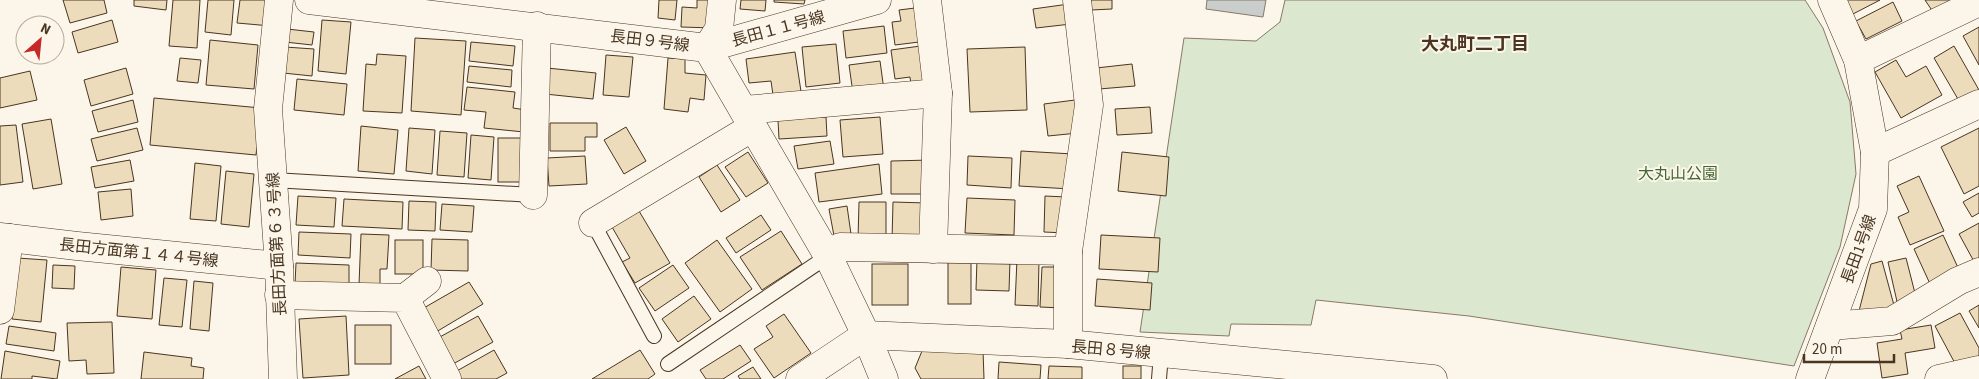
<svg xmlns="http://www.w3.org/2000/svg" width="1979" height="379" font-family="'Source Sans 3','Noto Sans JP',sans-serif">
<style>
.green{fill:#dce7d0;stroke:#887966}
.water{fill:#c9cecd;stroke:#887966}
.building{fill:#ecdcbc;stroke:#4a3520}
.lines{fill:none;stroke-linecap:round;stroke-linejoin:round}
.lane-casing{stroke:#4a3520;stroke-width:16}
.street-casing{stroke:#4a3520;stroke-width:29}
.secondary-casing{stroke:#4a3520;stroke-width:29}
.lane{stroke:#fbf6e9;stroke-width:14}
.street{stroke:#fbf6e9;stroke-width:28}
.secondary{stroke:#fbf6e9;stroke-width:28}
.labels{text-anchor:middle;stroke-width:4;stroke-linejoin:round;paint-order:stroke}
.street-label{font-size:16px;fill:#4a3520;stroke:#fbf6e9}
.park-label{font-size:16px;fill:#436837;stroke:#fbf6e9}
.neighbourhood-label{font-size:18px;font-weight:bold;fill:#4a3520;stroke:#fbf6e9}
</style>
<rect width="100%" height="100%" fill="#fbf6e9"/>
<polygon class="green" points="1285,0 1805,0 1823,28 1850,102 1856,174 1840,247 1794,366 1469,316 1316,300 1311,325 1231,324 1229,336 1140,332 1184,38 1256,41 1280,22"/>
<polygon class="water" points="1207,0 1266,0 1263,17 1206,9"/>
<g class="building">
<polygon points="63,0 104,0 107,13 70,23"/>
<polygon points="134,0 167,0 166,10 134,6"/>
<polygon points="173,0 200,0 197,48 169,46"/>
<polygon points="208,0 234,0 231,35 205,32"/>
<polygon points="240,0 274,0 271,26 237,23"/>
<polygon points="659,0 677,0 675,20 658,18"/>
<polygon points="697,0 715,0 714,28 681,27 682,7 697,8"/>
<polygon points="741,0 766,0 765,11 740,9"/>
<polygon points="774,0 805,0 804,4 774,2"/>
<polygon points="1091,0 1112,0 1112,9 1091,10"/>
<polygon points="1845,0 1880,0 1853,14"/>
<polygon points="1925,0 1951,0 1955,6 1937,18"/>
<polygon points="1893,2 1902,21 1866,39 1856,21"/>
<polygon points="1069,4 1071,24 1036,28 1033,9"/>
<polygon points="923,7 927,41 895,45 892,22 901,21 899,10"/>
<polygon points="112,20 118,42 78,53 72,32"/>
<polygon points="322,20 351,22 346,74 318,71"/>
<polygon points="884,26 887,53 846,58 843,31"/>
<polygon points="1979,27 1979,65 1963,36"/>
<polygon points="287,29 314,32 312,45 285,42"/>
<polygon points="415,38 466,41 461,115 411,111"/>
<polygon points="210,40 258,45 254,89 206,85"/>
<polygon points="471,42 515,46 513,66 469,61"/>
<polygon points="836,44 840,83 806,87 802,47"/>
<polygon points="928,45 933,82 911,85 910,77 895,79 891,50"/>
<polygon points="1954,46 1979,90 1979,96 1962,106 1934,58"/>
<polygon points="285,47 314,49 312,76 283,73"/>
<polygon points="1025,47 1027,110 970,112 967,49"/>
<polygon points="795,52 802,98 774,102 771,81 749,83 746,59"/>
<polygon points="377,54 406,56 402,113 363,111 366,64 376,65"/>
<polygon points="606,55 633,57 629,97 603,95"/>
<polygon points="180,58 201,60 198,83 177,81"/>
<polygon points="668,58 685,59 685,73 706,75 704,100 690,98 688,112 664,109"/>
<polygon points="1896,60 1906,77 1926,66 1942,95 1901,118 1875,72"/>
<polygon points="880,61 884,90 853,93 849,65"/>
<polygon points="1132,64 1135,86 1099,89 1096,68"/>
<polygon points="469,66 512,70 511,87 467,82"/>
<polygon points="126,68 133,94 91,106 84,80"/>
<polygon points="547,68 596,73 593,99 545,94"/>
<polygon points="30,71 37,100 0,108 0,78"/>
<polygon points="297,79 347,84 344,115 294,110"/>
<polygon points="467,87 515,92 513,108 526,110 524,132 484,128 486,112 464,110"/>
<polygon points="154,98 261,108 256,155 150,145"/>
<polygon points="133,100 138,122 98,132 92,111"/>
<polygon points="1075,100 1078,133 1048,136 1044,104"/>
<polygon points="1150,107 1152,133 1117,135 1115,109"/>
<polygon points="826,117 827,136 779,139 778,120"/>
<polygon points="880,117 883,154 843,157 840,120"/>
<polygon points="51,119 62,184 33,189 22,124"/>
<polygon points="550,123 597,123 597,137 585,137 585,151 550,151"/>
<polygon points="16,125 23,182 0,185 0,126"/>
<polygon points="361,126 398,130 394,174 358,171"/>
<polygon points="626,127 646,161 624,174 604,140"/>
<polygon points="137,128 143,150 97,161 91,139"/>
<polygon points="409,128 435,130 432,174 406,171"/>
<polygon points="1979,128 1979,186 1964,194 1941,147"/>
<polygon points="440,131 467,133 464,177 437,175"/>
<polygon points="471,135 494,137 491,180 468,178"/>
<rect x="498" y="138" width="24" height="44"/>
<polygon points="830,141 834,164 798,169 794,146"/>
<polygon points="1021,151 1073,154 1071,189 1019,186"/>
<polygon points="748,152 768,183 746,197 725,167"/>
<polygon points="1122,152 1169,157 1166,196 1118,191"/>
<polygon points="585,156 587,184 549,186 547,158"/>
<polygon points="968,156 1012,158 1011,188 967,185"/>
<polygon points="130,160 134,181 95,188 91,167"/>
<polygon points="931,160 931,194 891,194 891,161"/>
<polygon points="195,163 221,166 216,221 190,219"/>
<polygon points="879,164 882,194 819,202 815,173"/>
<polygon points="717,165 740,200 721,212 699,177"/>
<polygon points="226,171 254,174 249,227 221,224"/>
<polygon points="1919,176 1944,231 1910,245 1898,217 1909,212 1897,186"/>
<polygon points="131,189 133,216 101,220 98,192"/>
<polygon points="1979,193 1979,213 1972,217 1963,202"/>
<polygon points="298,196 336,198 334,227 296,225"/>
<polygon points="1045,196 1066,197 1066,233 1044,232"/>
<polygon points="967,198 1015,200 1014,235 965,233"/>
<polygon points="344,199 403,202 402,229 342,226"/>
<polygon points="409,201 436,202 435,231 408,230"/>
<polygon points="859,202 886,202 886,242 858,240"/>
<polygon points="893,202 927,203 925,241 892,240"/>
<polygon points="442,204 474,206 472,232 440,230"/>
<polygon points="847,206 851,234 834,236 829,209"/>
<polygon points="639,211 670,263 635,283 622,262 630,258 612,227"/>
<polygon points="761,215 771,230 736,253 726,238"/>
<polygon points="1979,223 1979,266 1977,267 1959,234"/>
<polygon points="781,231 802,264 762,290 740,257"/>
<polygon points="299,232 351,234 350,258 298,255"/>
<polygon points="361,234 389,235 387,269 380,269 380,286 359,285"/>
<polygon points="1101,235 1160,238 1158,272 1099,269"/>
<polygon points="1943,235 1960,272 1931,286 1914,249"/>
<polygon points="432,239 468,240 468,271 431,270"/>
<rect x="395" y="240" width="28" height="34"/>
<polygon points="717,240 752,289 720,312 685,263"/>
<polygon points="17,258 47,260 41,322 12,319"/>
<polygon points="1906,258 1917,301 1898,306 1888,262"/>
<polygon points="977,259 1010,260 1009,291 976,290"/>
<polygon points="1017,259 1039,260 1038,306 1015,305"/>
<rect x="948" y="260" width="23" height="44"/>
<polygon points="1882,261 1895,309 1859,311 1871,264"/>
<polygon points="296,263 349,265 349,286 295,284"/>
<rect x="872" y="264" width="36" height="41"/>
<polygon points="53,265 75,266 74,289 52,288"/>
<polygon points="673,265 689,288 655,311 639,288"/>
<polygon points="121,267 156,270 152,319 117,316"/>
<polygon points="1042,267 1063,267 1062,308 1040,307"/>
<polygon points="164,278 187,280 182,327 159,325"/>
<polygon points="1097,279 1152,283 1150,310 1095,306"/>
<polygon points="194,281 213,283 209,331 190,329"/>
<polygon points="469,282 483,304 436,332 422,309"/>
<polygon points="694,296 711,319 678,342 662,319"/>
<polygon points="1979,305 1979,328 1969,311"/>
<polygon points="1960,313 1979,348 1979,358 1958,369 1935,326"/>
<polygon points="784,314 811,353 774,378 754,349 773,337 766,326"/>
<polygon points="346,316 349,375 303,378 299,319"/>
<polygon points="478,316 493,342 453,364 438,338"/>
<polygon points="112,322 114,373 87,374 86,360 69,361 67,323"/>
<rect x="355" y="325" width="36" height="39"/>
<polygon points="1931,325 1935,348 1905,353 1908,374 1882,378 1877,343 1902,339 1900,330"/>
<polygon points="9,326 56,333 54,351 6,344"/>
<polygon points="740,345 751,361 723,379 706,379 700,370"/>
<polygon points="494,350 507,373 496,379 459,379 455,372"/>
<polygon points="640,350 655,374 648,379 592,379"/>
<polygon points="983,350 984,379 921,379 915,368 922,351"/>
<polygon points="5,351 60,361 57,379 32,376 32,379 1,379"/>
<polygon points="144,352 192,358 191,366 204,368 203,379 141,379"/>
<polygon points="999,362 1041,365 1040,379 998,379"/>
<polygon points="419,366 426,379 395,379"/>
<polygon points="1049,366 1082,367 1082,379 1048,379"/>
<rect x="1123" y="366" width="18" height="13"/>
<polygon points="753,367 761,379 740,379 738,376"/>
</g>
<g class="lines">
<g class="lane-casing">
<g id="lane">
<polyline points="273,180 533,195"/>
<polyline points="593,223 654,336"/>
<polyline points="668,364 828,256"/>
<polyline points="1159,379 1161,354"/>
</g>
</g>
<g class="street-casing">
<g id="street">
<polyline points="279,0 268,109 279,266 283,379"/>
<polyline points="309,0 707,48 877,0"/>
<polyline points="927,0 938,93 933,249"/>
<polyline points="707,48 828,256 866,335"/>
<polyline points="707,48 719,29 722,0"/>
<polyline points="1858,60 1979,2"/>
<polyline points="744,110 938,93"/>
<polyline points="1875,152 1979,104"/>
<polyline points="533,195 537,26"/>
<polyline points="593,223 753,127"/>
<polyline points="0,237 77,246 279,266"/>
<polyline points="828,256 840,247 1068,251"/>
<polyline points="279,295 405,298 447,379"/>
<polyline points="405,298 427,281"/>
<polyline points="0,310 9,238"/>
<polyline points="1830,326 1892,321 1958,281 1979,272"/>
<polyline points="1068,344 1068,251 1089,105 1077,0"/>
<polyline points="800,379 866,335 1068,344 1433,379"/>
<polyline points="1939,379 1979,370"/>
</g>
</g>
<g class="secondary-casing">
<g id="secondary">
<polyline points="866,335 884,379"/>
<polyline points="1810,379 1873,209 1875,152 1858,60 1832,0"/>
</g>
</g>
<use href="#lane" class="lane"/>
<use href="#street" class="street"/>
<use href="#secondary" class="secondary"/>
</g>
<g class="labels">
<g class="street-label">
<text transform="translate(778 28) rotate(-15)" y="6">長田１１号線</text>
<text transform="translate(650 40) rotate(7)" y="6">長田９号線</text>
<text transform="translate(276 244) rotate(-93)" y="6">長田方面第６３号線</text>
<text transform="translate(1858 249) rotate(-70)" y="6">長田1号線</text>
<text transform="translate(139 252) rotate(6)" y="6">長田方面第１４４号線</text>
<text transform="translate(1111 349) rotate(5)" y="6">長田８号線</text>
</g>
<g class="park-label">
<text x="1678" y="179">大丸山公園</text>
</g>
<g class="neighbourhood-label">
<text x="1475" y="50">大丸町二丁目</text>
</g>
</g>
<g transform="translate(40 40) rotate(27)"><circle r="24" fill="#fbf6e9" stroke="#b4a999"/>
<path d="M0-4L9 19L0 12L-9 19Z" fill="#c62828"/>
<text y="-8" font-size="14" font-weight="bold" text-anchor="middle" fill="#4a3520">N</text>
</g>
<path d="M1804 354v8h90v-8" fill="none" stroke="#4a3520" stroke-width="2.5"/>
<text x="1812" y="354" font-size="15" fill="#4a3520" stroke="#fbf6e9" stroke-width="4" paint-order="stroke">20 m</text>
</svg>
